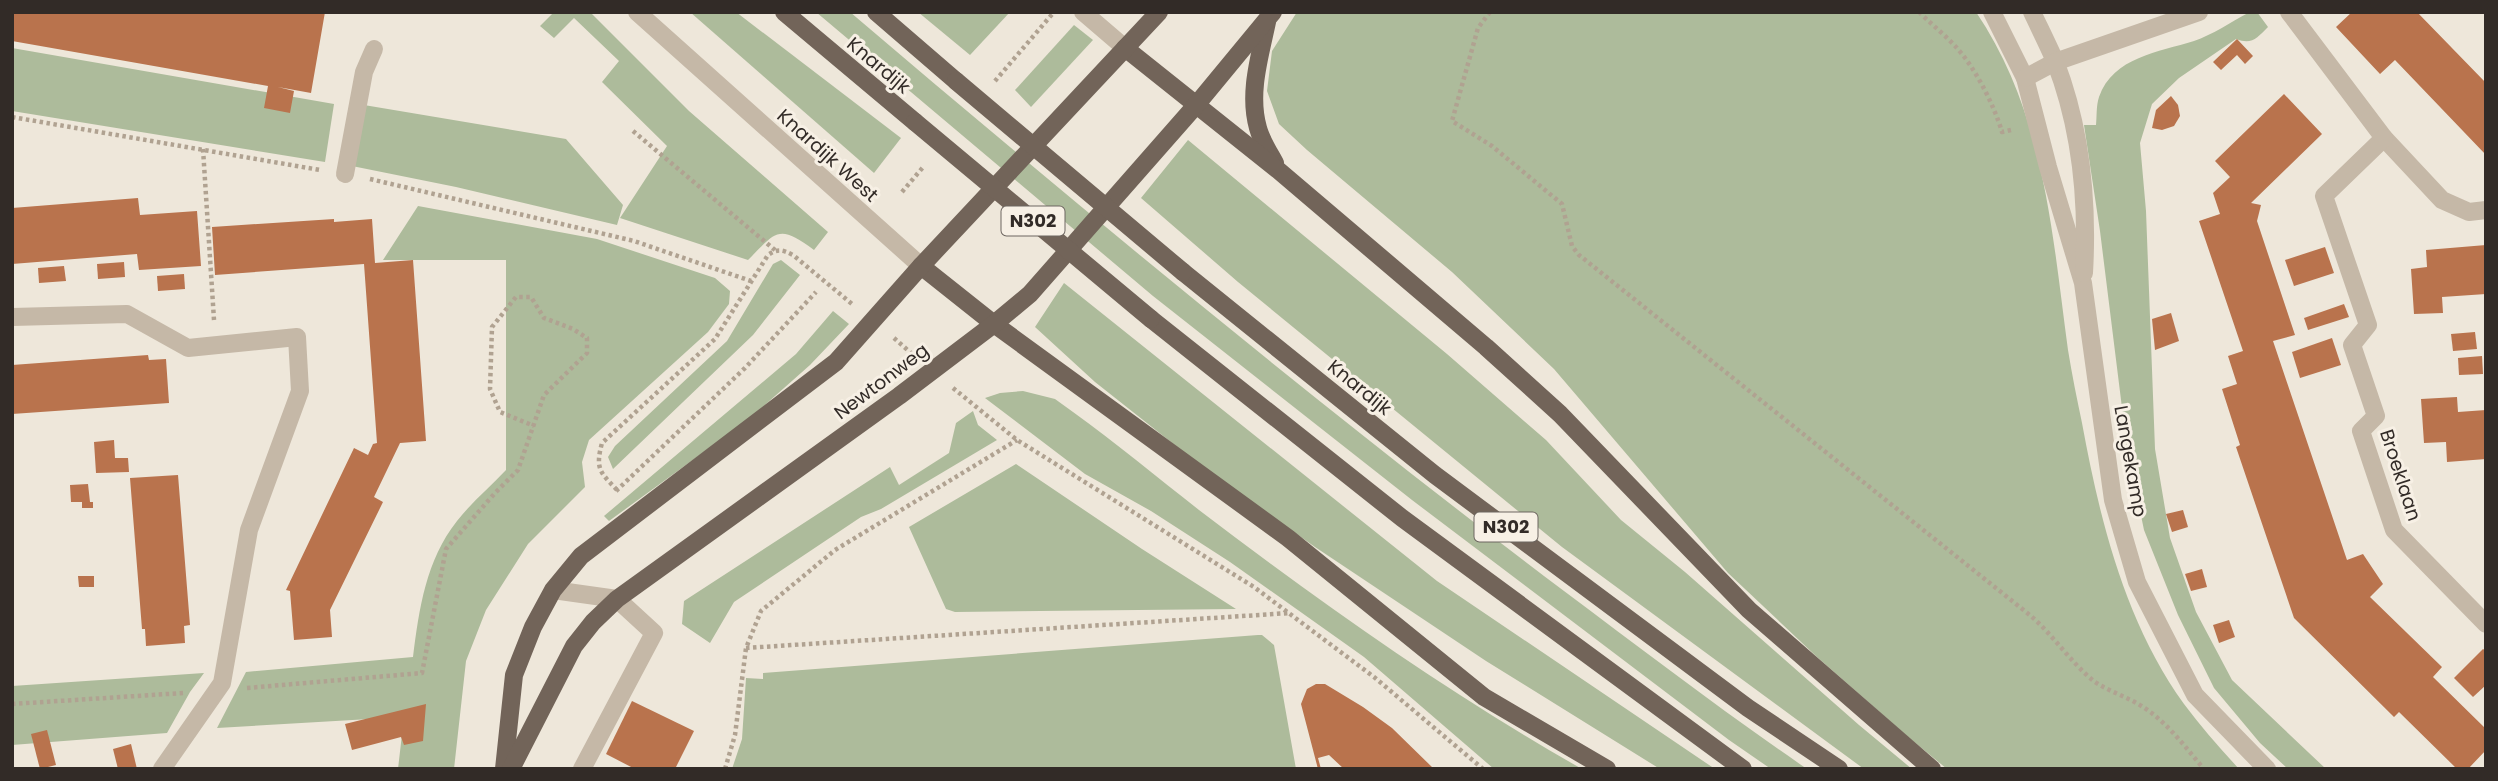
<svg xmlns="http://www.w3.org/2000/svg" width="2498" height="781" font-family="Poppins,sans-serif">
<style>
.green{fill:#adbb9b}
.building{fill:#b9734d}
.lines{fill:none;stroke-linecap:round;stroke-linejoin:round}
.path{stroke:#b0a291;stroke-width:4.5;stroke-dasharray:3.5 3.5;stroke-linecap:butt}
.minor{stroke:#c5b8a7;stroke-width:18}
.major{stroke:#726459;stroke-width:18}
.major-bridge{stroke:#726459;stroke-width:18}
.labels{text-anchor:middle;stroke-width:6;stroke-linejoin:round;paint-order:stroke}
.shield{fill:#f7f0e5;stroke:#6d6660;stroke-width:2}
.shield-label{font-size:18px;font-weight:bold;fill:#322b27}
.street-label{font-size:19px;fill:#322b27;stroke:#f7f0e5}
</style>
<rect width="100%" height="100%" fill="#eee7da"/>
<g class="green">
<path d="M 554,12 L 590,12 L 689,111 L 828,232 L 814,250 C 778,223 776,232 748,260 L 620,218 L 667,146 L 602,82 L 619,61 L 574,18 L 554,38 L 540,26 Z"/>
<polygon points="690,12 736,12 901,138 874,173"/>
<path d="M 816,12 L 850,12 C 1084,211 1319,406 1564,591 C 1644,651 1724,712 1807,769 L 1771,769 L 1729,740 L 1412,500 L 1153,296 Z"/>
<polygon points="918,12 1010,12 970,55"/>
<path d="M 1297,12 L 1976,12 C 2045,114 2052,233 2068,350 C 2072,375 2077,399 2082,423 C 2100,521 2125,622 2184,704 C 2201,727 2220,748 2239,769 L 1947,769 L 1907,736 L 1817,657 L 1728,573 L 1554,369 L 1452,272 L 1307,150 L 1279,124 L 1267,91 L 1272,51 Z"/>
<path d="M 2257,12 L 2268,27 C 2257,38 2252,45 2236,39 L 2179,78 L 2152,104 L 2140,143 L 2146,211 L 2155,449 L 2170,538 L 2196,612 L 2232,680 L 2326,769 L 2288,769 L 2260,743 L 2214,688 L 2178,615 L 2144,530 L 2127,448 L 2100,231 L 2084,125 L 2096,125 C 2097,116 2096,106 2099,97 C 2113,57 2159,52 2194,41 C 2212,35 2231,22 2248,13 Z"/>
<polygon points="1074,25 1093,40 1031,107 1015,90"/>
<polygon points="12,48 334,104 325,162 12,111"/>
<polygon points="358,104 566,139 623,205 617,225 456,187 347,165"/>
<polygon points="1188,140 1447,354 1546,440 1621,520 1685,572 1859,725 1912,769 1864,769 1562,547 1238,282 1141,198"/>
<path d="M 418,206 L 597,239 L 715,278 L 730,291 L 729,304 L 708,332 L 589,440 L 582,462 L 585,487 L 528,544 L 486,610 L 466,661 L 454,769 L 398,769 L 404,717 L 217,728 L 246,672 L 413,657 C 419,609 426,560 457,521 C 471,503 490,487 506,470 L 506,260 L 383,260 Z"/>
<polygon points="781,260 800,275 753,335 613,469 608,457 615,446 727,341 773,264"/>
<polygon points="1064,283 1437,581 1715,769 1660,769 1486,661 1315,547 1200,465 1095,382 1035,327"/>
<polygon points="833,311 849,324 810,365 749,419 609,521 604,516 796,354"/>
<path d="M 1023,391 L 1055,399 L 1073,412 C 1116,443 1157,477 1199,510 C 1321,603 1448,693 1582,769 L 1494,769 L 1364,657 L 1230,562 L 1151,511 L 1085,474 L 985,398 L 1000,393 Z"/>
<polygon points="973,411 978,425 997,440 881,509 861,517 734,602 710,643 682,624 684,601 890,467 899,485 949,453 956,423"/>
<polygon points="1016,464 1142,549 1236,609 955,612 946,609 909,527"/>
<polygon points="1258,635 1262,635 1274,645 1296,769 732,769 742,739 746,678 763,679 763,673"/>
<polygon points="204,673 190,692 167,733 12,745 12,686"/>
</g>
<g class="building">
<polygon points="12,12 325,12 311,93 278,87 294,91 290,113 264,108 268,86 12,41"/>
<polygon points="2352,12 2417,12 2486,83 2486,155 2395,60 2380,74 2336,27"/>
<polygon points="2237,39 2253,56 2245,64 2237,55 2221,70 2213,62"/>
<polygon points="2284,94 2322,134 2251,203 2261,205 2257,221 2295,335 2273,341 2347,560 2363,554 2383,584 2370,597 2442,667 2433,677 2486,729 2486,750 2468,769 2457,769 2399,712 2394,717 2294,618 2236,447 2240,445 2222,389 2237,384 2228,356 2243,351 2199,221 2220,214 2213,193 2230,177 2215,161"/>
<polygon points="2171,96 2178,105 2180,116 2174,126 2162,130 2152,128 2156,110"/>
<polygon points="138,198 140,215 197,211 201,266 139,270 137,254 12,264 12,208"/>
<polygon points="334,219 334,222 372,219 375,263 413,260 426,441 400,443 374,497 383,502 330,610 332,637 294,640 290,591 286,590 354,448 368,455 373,444 377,443 364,264 215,275 212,227"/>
<polygon points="2486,245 2486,294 2442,297 2443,313 2414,314 2411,269 2427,267 2426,250"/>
<polygon points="2325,247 2334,273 2294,286 2285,260"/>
<polygon points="124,262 125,277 98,279 97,264"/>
<polygon points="64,266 66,281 39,283 38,268"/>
<polygon points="184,274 185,289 158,291 157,276"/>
<polygon points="2344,304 2349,317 2308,330 2304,318"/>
<polygon points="2171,313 2179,341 2155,350 2152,319"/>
<polygon points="2475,332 2477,349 2453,351 2451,334"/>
<polygon points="2332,338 2341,365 2300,378 2292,352"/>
<polygon points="148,355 149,360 166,359 169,403 12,414 12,365"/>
<polygon points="2482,356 2483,374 2459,375 2458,358"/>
<polygon points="2457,397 2458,412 2486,410 2486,459 2447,462 2446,442 2424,443 2421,399"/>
<polygon points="114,440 115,458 128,458 129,472 96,473 94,442"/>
<polygon points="178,475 190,625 184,626 185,643 146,646 145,629 142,629 130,478"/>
<polygon points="88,484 90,502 93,502 93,508 82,508 82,502 71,502 70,485"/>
<polygon points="2183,510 2188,527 2172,532 2166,514"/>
<polygon points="2202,569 2207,587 2191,591 2185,574"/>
<polygon points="78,576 94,576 94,587 79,587"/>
<polygon points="2229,620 2235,637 2219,643 2213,625"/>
<polygon points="2483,649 2486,651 2486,685 2473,697 2454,678"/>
<polygon points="1325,684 1363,707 1392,728 1434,769 1344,769 1329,755 1318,758 1321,769 1318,769 1301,704 1307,689 1316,684"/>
<polygon points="632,701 694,731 675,769 635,769 606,754"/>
<polygon points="426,704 423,741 404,745 401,737 352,750 345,724"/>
<polygon points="47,730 56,765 40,769 31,734"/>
<polygon points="131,744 137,769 118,769 113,749"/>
</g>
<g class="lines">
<g class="path">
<path d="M 1490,12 L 1478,28 L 1452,121 L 1492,146 L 1562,204 L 1572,246 L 1579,255 L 2031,616 C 2054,636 2071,663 2095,682 C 2110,692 2128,697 2143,707 C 2168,723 2185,747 2204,769"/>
<path d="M 1919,12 C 1931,24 1944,34 1955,46 C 1975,67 1994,105 2002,132 L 2011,130"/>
<polyline points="995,81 1054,12"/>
<polyline points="12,117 320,170"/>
<polyline points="633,131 775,250"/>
<polyline points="203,149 214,320"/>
<polyline points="370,179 634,241 751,281"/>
<polyline points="902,192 924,166"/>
<polyline points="894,338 911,353"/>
<polyline points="953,388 1017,440 1254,587 1374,677 1483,769"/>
<path d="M 617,490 C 600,472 595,469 602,443 L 715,339 L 768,255 C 778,248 783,250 793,255 L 852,304"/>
<polyline points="616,491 745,368 816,292"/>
<polyline points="746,648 1290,613"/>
<polyline points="247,688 422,673 446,549 495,493 518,470 544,395 587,353 587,338 573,329 544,318 531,297 516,297 492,327 490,389 500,412 534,426"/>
<polyline points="12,704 183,693"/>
<polyline points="725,769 735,735 746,648 761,611 835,550 1017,440"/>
</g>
<g class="minor">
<polyline points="637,12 921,266"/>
<polyline points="1083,12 1125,48"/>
<polyline points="1992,12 2025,78 2048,167 2083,283 2113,500 2137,582 2195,695 2267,769"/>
<path d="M 2032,12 C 2040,29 2048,45 2055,61 C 2081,128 2088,202 2084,273"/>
<polyline points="2289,12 2384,138 2442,200 2469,212 2486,210"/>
<polyline points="2025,78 2055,62 2199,12"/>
<polyline points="2384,138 2324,196 2368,325 2352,345 2376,416 2361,431 2394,530 2486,624"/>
<polyline points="345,174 364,72 374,49"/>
<polyline points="12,317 127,314 188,348 297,337 300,391 249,530 222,683 162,769"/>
<polyline points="553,590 617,599 654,633 582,769"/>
</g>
<g class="major">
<polyline points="784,12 915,122"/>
<polyline points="876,12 956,81"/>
<path d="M 1267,22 C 1260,56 1248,93 1258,128 C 1261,140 1269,152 1275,163"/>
<polyline points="1125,48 1278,170 1486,347 1560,414 1749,610 1932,769"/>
<polyline points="921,266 994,324 1288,538 1484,697 1607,769"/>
<polyline points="1183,272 1435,475 1748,708 1839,769"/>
<polyline points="1151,319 1402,518 1743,769"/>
<polyline points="504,769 514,675 533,627 553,590 581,556 836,362 921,266 1159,12"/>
<polyline points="511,769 574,646 593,622 617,599 899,396 994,324 1030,294 1197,104 1273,12"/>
</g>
<g class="major-bridge">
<polyline points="956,81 1183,272"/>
<polyline points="915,122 1151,319"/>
</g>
</g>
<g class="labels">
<g class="shield">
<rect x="1001.5" y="206.5" width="63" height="29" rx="5"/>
<rect x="1474.5" y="512.5" width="63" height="29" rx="5"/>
</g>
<g class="shield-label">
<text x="1033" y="227">N302</text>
<text x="1506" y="533">N302</text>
</g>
<g class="street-label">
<text transform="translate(879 65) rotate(40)" y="7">Knardijk</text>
<text transform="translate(828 155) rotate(42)" y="7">Knardijk West</text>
<text transform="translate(881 381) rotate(-37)" y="7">Newtonweg</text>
<text transform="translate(1360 387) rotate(39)" y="7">Knardijk</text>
<text transform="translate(2131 461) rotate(80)" y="7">Langekamp</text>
<text transform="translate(2401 475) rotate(72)" y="7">Broeklaan</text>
</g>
</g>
<rect width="2498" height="781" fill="none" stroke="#322b27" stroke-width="28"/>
</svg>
